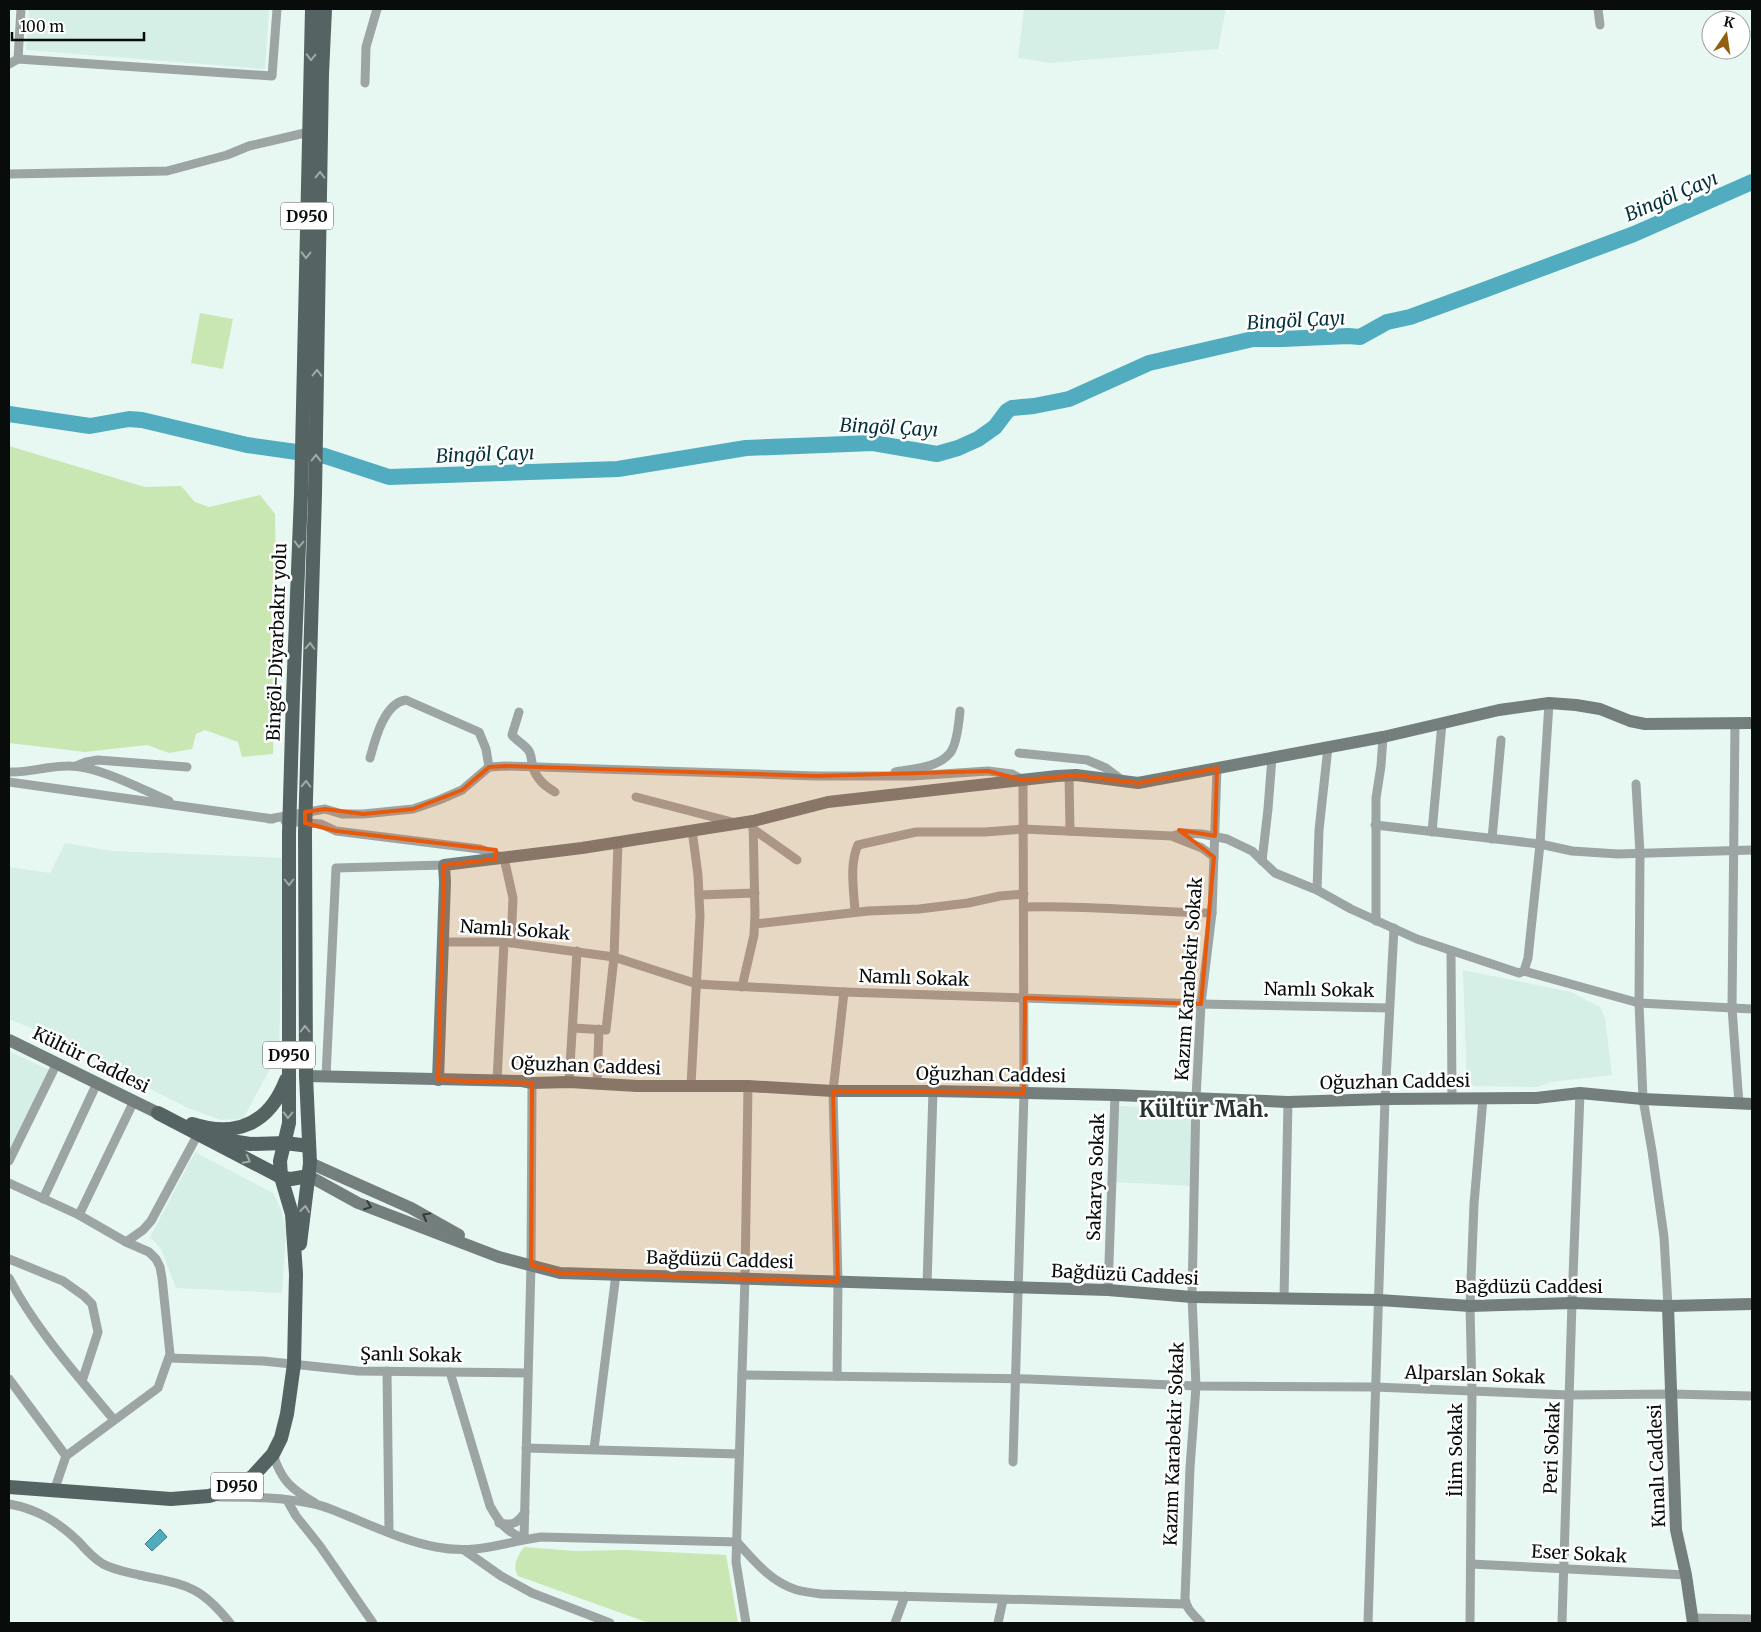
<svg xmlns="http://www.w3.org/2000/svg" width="1761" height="1632" font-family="Merriweather,serif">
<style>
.built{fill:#d5eee6}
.green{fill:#c8e7b2}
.water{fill:#51acc0;stroke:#3b7c8a}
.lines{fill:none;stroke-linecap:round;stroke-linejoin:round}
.river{stroke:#51acc0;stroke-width:16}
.street{stroke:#9da4a4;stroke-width:9}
.secondary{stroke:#737e7d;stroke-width:12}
.primary{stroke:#566363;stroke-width:14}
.primary-bridge{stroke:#566363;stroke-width:14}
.oneway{stroke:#a2a9a9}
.oneway2{stroke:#333a39}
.marked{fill:#e8590c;fill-opacity:0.2;stroke:#e8590c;stroke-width:4;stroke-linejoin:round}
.labels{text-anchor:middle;stroke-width:5;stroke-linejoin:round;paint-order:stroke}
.shield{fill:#fff;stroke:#525655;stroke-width:1}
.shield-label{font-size:16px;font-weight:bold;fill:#080d0c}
.street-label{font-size:18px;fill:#080d0c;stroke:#fff}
.water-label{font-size:19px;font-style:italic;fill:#03313a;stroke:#fff}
.district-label{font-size:22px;font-weight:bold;fill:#26332f;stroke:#fff}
</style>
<rect width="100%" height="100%" fill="#e7f8f2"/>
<g class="built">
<polygon points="29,9 269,9 265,69 26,50"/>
<polygon points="1024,9 1226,9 1218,49 1051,63 1018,58"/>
<polygon points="65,843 112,851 284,858 279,1052 243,1119 221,1120 186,1107 31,1028 9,1019 9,867 50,873"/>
<polygon points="1463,970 1571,992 1600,1007 1605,1018 1612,1075 1551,1082 1538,1087 1467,1086"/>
<polygon points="9,1051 49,1070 9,1153"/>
<polygon points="1118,1106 1194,1109 1191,1186 1115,1182"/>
<polygon points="195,1152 273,1193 281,1209 286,1231 282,1293 176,1288 161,1249 150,1237"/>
</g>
<g class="green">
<polygon points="200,313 233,319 223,369 191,363"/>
<polygon points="9,446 145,487 181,486 195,502 209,507 260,495 275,514 276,577 273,754 242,757 238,742 205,730 196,734 192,749 169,753 147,745 85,752 9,743"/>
<path d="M 524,1547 L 575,1551 L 626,1550 L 726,1555 L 738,1623 L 649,1623 L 518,1576 C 512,1565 517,1557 524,1547 Z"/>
</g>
<polygon class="water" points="160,1529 167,1537 152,1551 145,1544"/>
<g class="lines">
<polyline class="river" points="9,414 90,426 129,419 142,420 247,445 325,456 389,477 618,469 746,448 873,443 937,454 958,448 978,439 995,427 1007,411 1012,408 1034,406 1069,399 1149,363 1253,339 1283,339 1348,336 1360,337 1387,322 1410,317 1484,290 1634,234 1752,182"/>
<g class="street">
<polyline points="1598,9 1600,25"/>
<polyline points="18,59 21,9"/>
<polyline points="9,64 18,59 272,76 277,9"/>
<polyline points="365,83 366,47 377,9"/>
<polyline points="9,174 167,171 227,155 249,146 309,132"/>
<path d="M 519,712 L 512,735 C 517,741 525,745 529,751 C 532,756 531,761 533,767 C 536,779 545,786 555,792"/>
<polyline points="1735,723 1732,1008 1739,1104"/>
<polyline points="1019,753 1087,760 1106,768 1122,780"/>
<path d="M 370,758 C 375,740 384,703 406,700 L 479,732 L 486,749 L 489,767"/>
<polyline points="76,766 86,762 98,760 187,767"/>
<path d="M 9,772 C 28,773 47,766 67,766 C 97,765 141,789 169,801"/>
<path d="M 895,772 C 912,769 938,768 950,753 C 957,745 959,722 960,711"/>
<polyline points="1069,775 1070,831"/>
<polyline points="9,782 273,819"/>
<polyline points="1636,784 1640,854 1639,1003 1643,1099 1652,1151 1664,1237 1668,1306"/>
<polyline points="636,797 732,822"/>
<polyline points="269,819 325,809 342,814 363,814 413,809 439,800 462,790 489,767 505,766 817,776 912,776 988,771 1012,774 1023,780 1024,1093 1013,1462"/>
<polyline points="285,821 321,824 336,831 480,849 504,858 513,898 511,943"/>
<polyline points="1375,825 1540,844 1572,851 1618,854 1752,850"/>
<polyline points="753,829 797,860"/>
<polyline points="1432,832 1442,723"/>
<polyline points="1174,837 1202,848 1214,857"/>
<polyline points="1492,839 1501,740"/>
<polyline points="1262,861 1268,809 1272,757"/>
<polyline points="1317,890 1319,830 1328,747"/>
<polyline points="699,895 755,893"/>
<path d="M 1024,907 C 1087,905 1149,912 1212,913"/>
<path d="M 855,912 C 854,891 849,864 858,845 L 916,832 L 985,832 L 1023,829 L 1172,836 L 1183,833 L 1202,834 L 1227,839 L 1252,851 L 1275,873 L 1317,890 L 1351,909 L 1417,939 L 1519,973 L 1524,971 L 1528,958 L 1540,844 L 1549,703"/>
<polyline points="1376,921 1376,798 1381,766 1383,737"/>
<polyline points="755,924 868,911 919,909 968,903 1000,896 1024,894"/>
<polyline points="443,942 504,942 614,957 697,984 844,992 1201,1004 1389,1008"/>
<polyline points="1451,951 1452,1098"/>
<polyline points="1524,971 1639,1003 1752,1009"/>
<polyline points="742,987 754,935 755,914 753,821"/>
<polyline points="573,1028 606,1030 614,957 618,842"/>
<polyline points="326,1076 336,868 444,865"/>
<polyline points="497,1081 504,942"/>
<polyline points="569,1082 577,951"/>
<polyline points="597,1085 599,1029"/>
<polyline points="691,1085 700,916 698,875 692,830"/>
<polyline points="9,1161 57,1063"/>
<polyline points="9,1183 79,1215 126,1242 149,1252 156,1259 160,1267 162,1278 170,1354 158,1388 66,1456 54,1491"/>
<polyline points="43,1199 97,1083"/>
<polyline points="79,1215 134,1101"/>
<polyline points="126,1242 143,1230 151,1221 198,1134"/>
<polyline points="9,1259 63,1281 84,1296 92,1304 98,1332 82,1381"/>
<path d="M 9,1278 C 36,1330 77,1375 114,1420"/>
<polyline points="927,1285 933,1091"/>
<polyline points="1108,1290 1115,1095"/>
<polyline points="1284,1298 1288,1102"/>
<polyline points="169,1358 263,1361 358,1371 528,1373"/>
<polyline points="387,1371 389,1532"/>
<path d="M 450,1372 L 490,1506 C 500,1524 506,1531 524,1539 L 531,1265 L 532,1083"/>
<polyline points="742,1375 1029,1379 1196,1386 1375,1387 1569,1395 1671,1394 1752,1396"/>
<polyline points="837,1376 838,1282 833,1091 844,992"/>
<polyline points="9,1379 66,1456"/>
<polyline points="526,1448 739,1454"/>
<polyline points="594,1449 616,1274"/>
<path d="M 273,1454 C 281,1480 291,1489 315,1503"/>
<path d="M 220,1497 C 252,1497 286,1497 318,1505 C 327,1507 335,1511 343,1514 C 373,1526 404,1541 436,1547 C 476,1555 504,1542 541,1537 L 737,1542 C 754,1561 772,1583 797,1590 C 805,1592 813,1593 821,1594 L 1185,1604"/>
<polyline points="287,1500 296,1516 320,1546 373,1623"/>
<path d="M 9,1504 C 37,1509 57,1521 78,1541 C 85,1549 93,1558 103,1564 C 114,1570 127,1572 139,1575 C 185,1585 199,1584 230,1623"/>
<path d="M 499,1523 C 513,1526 518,1523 525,1512"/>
<polyline points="464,1550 501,1576 532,1593 610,1623"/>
<polyline points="1471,1564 1686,1575"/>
<polyline points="1692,1618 1752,1619"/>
<polyline points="746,1623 736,1562 745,1278 748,1086"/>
<polyline points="895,1623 905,1596"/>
<polyline points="998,1623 1003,1600"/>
<path d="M 1201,1623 C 1194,1615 1186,1609 1185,1598 L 1190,1468 L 1196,1386 L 1192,1297 L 1196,1098 L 1201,1004 L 1212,913 L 1217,768"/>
<polyline points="1368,1623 1385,1099 1394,928"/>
<polyline points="1470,1623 1472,1392 1470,1306 1474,1204 1483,1098"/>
<polyline points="1562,1623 1572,1303 1580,1093"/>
</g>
<g class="secondary">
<polyline points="9,1040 158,1113"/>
<polyline points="306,1076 522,1081 532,1083 569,1082 637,1086 748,1086 833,1091 933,1091 1115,1095 1288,1102 1385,1099 1536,1098 1580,1093 1643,1099 1752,1104"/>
<polyline points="438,1080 445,882 444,865 582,848 753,821 828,802 1057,776 1076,775 1138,783 1383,737 1499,710 1549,703 1576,705 1600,709 1630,721 1645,724 1752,723"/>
<polyline points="310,1163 411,1208 459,1235"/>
<polyline points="309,1176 358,1203 499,1257 560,1273 1108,1290 1192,1297 1379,1300 1470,1306 1572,1303 1668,1306 1752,1304"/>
<polyline points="1668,1306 1676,1530 1686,1575 1693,1623"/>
</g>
<g class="primary">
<polyline points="309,695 315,494 322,74 325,9"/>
<polyline points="293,696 301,495 312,9"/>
<polyline points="158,1113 281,1177 291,1179 309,1176"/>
<path d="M 192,1124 C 236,1138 269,1124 286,1080"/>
<polyline points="216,1136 231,1141 250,1144 285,1143 309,1146"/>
<polyline points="300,1244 310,1163 306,1076 305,833"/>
<polyline points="9,1487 171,1499 209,1496 233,1489 253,1476 273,1454 281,1438 287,1414 294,1364 296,1274 292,1214 281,1177 280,1161 289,1123 289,834"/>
</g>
<g class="primary-bridge">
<polyline points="305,833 309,695"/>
<polyline points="289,834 293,696"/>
</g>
</g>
<defs><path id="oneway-chevron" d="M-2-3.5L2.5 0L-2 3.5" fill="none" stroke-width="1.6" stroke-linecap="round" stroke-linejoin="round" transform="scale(1.25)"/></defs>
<g class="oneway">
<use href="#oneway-chevron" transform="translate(311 57) rotate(92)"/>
<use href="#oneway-chevron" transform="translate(320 175) rotate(-89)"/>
<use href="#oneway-chevron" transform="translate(306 255) rotate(91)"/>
<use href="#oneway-chevron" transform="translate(317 373) rotate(-89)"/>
<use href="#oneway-chevron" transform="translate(316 458) rotate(-89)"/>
<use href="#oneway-chevron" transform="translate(299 544) rotate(92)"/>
<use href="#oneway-chevron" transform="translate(310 646) rotate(-88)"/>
<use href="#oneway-chevron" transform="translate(306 784) rotate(-88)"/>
<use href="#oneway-chevron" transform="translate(289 882) rotate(90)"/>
<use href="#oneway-chevron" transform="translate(305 1029) rotate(-90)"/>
<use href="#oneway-chevron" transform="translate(288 1115) rotate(91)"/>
<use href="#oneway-chevron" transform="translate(247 1160) rotate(28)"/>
<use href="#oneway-chevron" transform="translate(305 1209) rotate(-83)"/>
</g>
<g class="oneway2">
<use href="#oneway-chevron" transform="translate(368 1206) rotate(21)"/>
<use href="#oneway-chevron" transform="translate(426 1216) rotate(-151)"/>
</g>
<path class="marked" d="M 505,766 L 817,776 L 988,771 L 1023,780 L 1076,775 L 1138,783 L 1217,768 L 1215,836 L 1179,830 L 1214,857 L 1201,1004 L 1025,998 L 1024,1093 L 833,1091 L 838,1282 L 560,1273 L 531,1265 L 532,1083 L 438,1080 L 444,865 L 496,859 L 496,850 L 336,831 L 305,823 L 305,812 L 325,809 L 363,814 L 413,809 L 462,790 L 489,767 Z"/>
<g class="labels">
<g class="shield">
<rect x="281" y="202.5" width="52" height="27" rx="4"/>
<rect x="263" y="1041.5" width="52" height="27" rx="4"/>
<rect x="211" y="1472.5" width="52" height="27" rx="4"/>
</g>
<g class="shield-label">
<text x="307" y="222">D950</text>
<text x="289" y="1061">D950</text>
<text x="237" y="1492">D950</text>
</g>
<g class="street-label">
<text transform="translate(277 642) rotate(-88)" y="6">Bingöl-Diyarbakır yolu</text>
<text transform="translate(515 930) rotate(4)" y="6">Namlı Sokak</text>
<text transform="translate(914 978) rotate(2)" y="6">Namlı Sokak</text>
<text transform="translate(1189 979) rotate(-86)" y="6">Kazım Karabekir Sokak</text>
<text transform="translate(1319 990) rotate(1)" y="6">Namlı Sokak</text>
<text transform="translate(91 1060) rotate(26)" y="6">Kültür Caddesi</text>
<text transform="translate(586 1066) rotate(2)" y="6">Oğuzhan Caddesi</text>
<text transform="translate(991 1075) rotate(1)" y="6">Oğuzhan Caddesi</text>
<text transform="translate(1395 1082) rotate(-1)" y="6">Oğuzhan Caddesi</text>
<text transform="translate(1096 1177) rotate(-88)" y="6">Sakarya Sokak</text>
<text transform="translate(720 1260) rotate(2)" y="6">Bağdüzü Caddesi</text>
<text transform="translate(1125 1275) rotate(3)" y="6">Bağdüzü Caddesi</text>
<text x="1529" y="1293">Bağdüzü Caddesi</text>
<text transform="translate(411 1355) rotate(1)" y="6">Şanlı Sokak</text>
<text transform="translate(1475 1375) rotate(2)" y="6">Alparslan Sokak</text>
<text transform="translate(1174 1444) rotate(-88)" y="6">Kazım Karabekir Sokak</text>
<text transform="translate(1552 1448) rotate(-88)" y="6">Peri Sokak</text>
<text transform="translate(1456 1450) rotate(-90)" y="6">İlim Sokak</text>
<text transform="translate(1657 1466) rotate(-92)" y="6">Kınalı Caddesi</text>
<text transform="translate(1579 1554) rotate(3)" y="6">Eser Sokak</text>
</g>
<g class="water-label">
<text transform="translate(1671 196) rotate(-23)" y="7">Bingöl Çayı</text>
<text transform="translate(1296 320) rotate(-3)" y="7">Bingöl Çayı</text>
<text transform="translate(889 427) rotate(3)" y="7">Bingöl Çayı</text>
<text transform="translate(485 454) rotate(-2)" y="7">Bingöl Çayı</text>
</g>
<g class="district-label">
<text x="1204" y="1117">Kültür Mah.</text>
</g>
</g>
<rect width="1761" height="1632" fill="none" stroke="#080d0c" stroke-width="20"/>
<g transform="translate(1726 35) rotate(13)"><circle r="24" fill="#ffffff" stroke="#9c9e9e"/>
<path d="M0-4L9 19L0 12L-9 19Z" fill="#915f0f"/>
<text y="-8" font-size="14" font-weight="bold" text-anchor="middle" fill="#080d0c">K</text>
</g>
<path d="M12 32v8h132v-8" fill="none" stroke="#080d0c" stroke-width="2.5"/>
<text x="20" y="32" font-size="15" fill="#080d0c" stroke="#ffffff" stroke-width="4" paint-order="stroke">100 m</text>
</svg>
